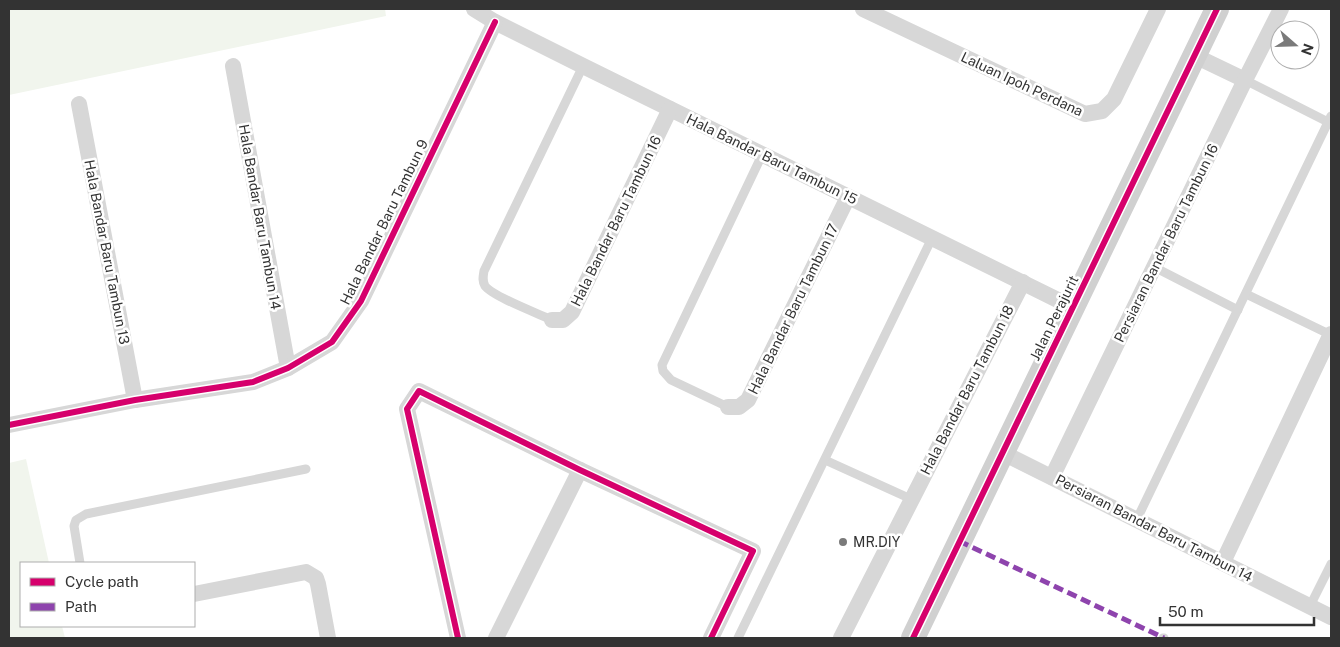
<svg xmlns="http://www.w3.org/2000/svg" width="1340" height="647" font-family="'Public Sans',sans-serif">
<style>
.green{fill:#f1f5ed}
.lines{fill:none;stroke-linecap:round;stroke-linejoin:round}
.lane{stroke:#d7d7d7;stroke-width:9}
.street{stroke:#d7d7d7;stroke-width:16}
.secondary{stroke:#d0d0d0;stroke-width:24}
.quiet{stroke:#8e44ad;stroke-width:5;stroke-dasharray:10 5;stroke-linecap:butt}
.cycleway-casing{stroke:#fff;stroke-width:9}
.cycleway{stroke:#d6006c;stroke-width:6}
.poi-dot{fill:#7a7a7a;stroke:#fff;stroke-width:2}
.labels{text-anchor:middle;stroke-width:5;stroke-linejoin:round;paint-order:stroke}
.street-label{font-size:14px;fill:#333;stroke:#fff}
.poi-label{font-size:14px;fill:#333;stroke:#fff;text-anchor:start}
</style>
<rect width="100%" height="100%" fill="#fff"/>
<g class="green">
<polygon points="9,9 385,9 386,16 9,95"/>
<polygon points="26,459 49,563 21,563 21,626 62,626 65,638 9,638 9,463"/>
</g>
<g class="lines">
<g class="lane">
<polyline points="1245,80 1328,122"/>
<polyline points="1154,267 1238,310"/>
<polyline points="1246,294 1331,335"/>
<path d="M 552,320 C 539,314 492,296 485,286 C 482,281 483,277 484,271 L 583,66"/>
<polyline points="728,407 671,380 663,371 662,365 762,155"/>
<polyline points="825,460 911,499"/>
<polyline points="1137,519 1331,116"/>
<polyline points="80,563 74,526 76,520 86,514 306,469"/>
<polyline points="1310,606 1331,564"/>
<polyline points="738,638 932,238"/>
<polyline points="1163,638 1164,638"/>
</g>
<g class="street">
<polyline points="474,9 495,22 583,66 1072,307"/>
<polyline points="863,9 1085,114 1102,111 1114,99 1158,9"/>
<polyline points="1195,56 1245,80"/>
<polyline points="233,66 288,368"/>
<polyline points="79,104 135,400"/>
<polyline points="552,320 563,320 572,312 670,109"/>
<polyline points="728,407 739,407 748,400 848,197"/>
<polyline points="9,425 135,400 253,382 288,368 332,342 361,301 495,22"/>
<polyline points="1003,453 1331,617"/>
<polyline points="1052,477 1245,80 1281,9"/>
<polyline points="1223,562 1331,334"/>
<polyline points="194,594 306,572 316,578 318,584 328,638"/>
<polyline points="458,638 407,409 419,391 580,470 753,551 711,638"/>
<polyline points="496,638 580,470"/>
<polyline points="841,638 1023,282"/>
</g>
<polyline class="secondary" points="913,638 1217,9"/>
<polyline class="quiet" points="959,541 1164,638"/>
<g class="cycleway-casing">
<g id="cycleway">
<polyline points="9,425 135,400 253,382 288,368 332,342 361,301 495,22"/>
<polyline points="458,638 407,409 419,391 580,470 753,551 711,638"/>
<polyline points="913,638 1217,9"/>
</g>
</g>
<use href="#cycleway" class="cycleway"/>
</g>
<circle class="poi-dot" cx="843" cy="542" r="5"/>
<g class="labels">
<g class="street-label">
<text transform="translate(1022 84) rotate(25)" y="5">Laluan Ipoh Perdana</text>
<text transform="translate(772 159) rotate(26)" y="5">Hala Bandar Baru Tambun 15</text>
<text transform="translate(260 217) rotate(80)" y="5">Hala Bandar Baru Tambun 14</text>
<text transform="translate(616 221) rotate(-64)" y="5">Hala Bandar Baru Tambun 16</text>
<text transform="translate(384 222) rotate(-64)" y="5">Hala Bandar Baru Tambun 9</text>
<text transform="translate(1166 243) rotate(-64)" y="5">Persiaran Bandar Baru Tambun 16</text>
<text transform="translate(107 252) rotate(79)" y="5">Hala Bandar Baru Tambun 13</text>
<text transform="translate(793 309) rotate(-64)" y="5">Hala Bandar Baru Tambun 17</text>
<text transform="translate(1054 318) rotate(-64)" y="5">Jalan Perajurit</text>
<text transform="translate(967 390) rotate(-63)" y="5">Hala Bandar Baru Tambun 18</text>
<text transform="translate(1154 528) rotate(27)" y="5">Persiaran Bandar Baru Tambun 14</text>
</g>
<g class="poi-label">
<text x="853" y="547">MR.DIY</text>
</g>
</g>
<rect width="1340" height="647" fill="none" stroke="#333333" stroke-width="20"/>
<rect x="20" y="562" width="175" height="65" fill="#ffffff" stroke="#adadad"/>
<rect x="30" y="578" width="25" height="8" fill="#d6006c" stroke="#adadad"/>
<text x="65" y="587" font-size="15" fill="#333333">Cycle path</text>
<rect x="30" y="603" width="25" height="8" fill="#8e44ad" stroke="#adadad"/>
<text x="65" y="612" font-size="15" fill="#333333">Path</text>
<g transform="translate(1295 45) rotate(110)"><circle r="24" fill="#ffffff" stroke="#adadad"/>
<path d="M0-4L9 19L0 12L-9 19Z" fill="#7a7a7a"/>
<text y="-8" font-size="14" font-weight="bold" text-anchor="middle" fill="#333333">N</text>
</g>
<path d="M1160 617v8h154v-8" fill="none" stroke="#333333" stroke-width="2.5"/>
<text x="1168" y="617" font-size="15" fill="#333333" stroke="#ffffff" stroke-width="4" paint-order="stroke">50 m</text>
</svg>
